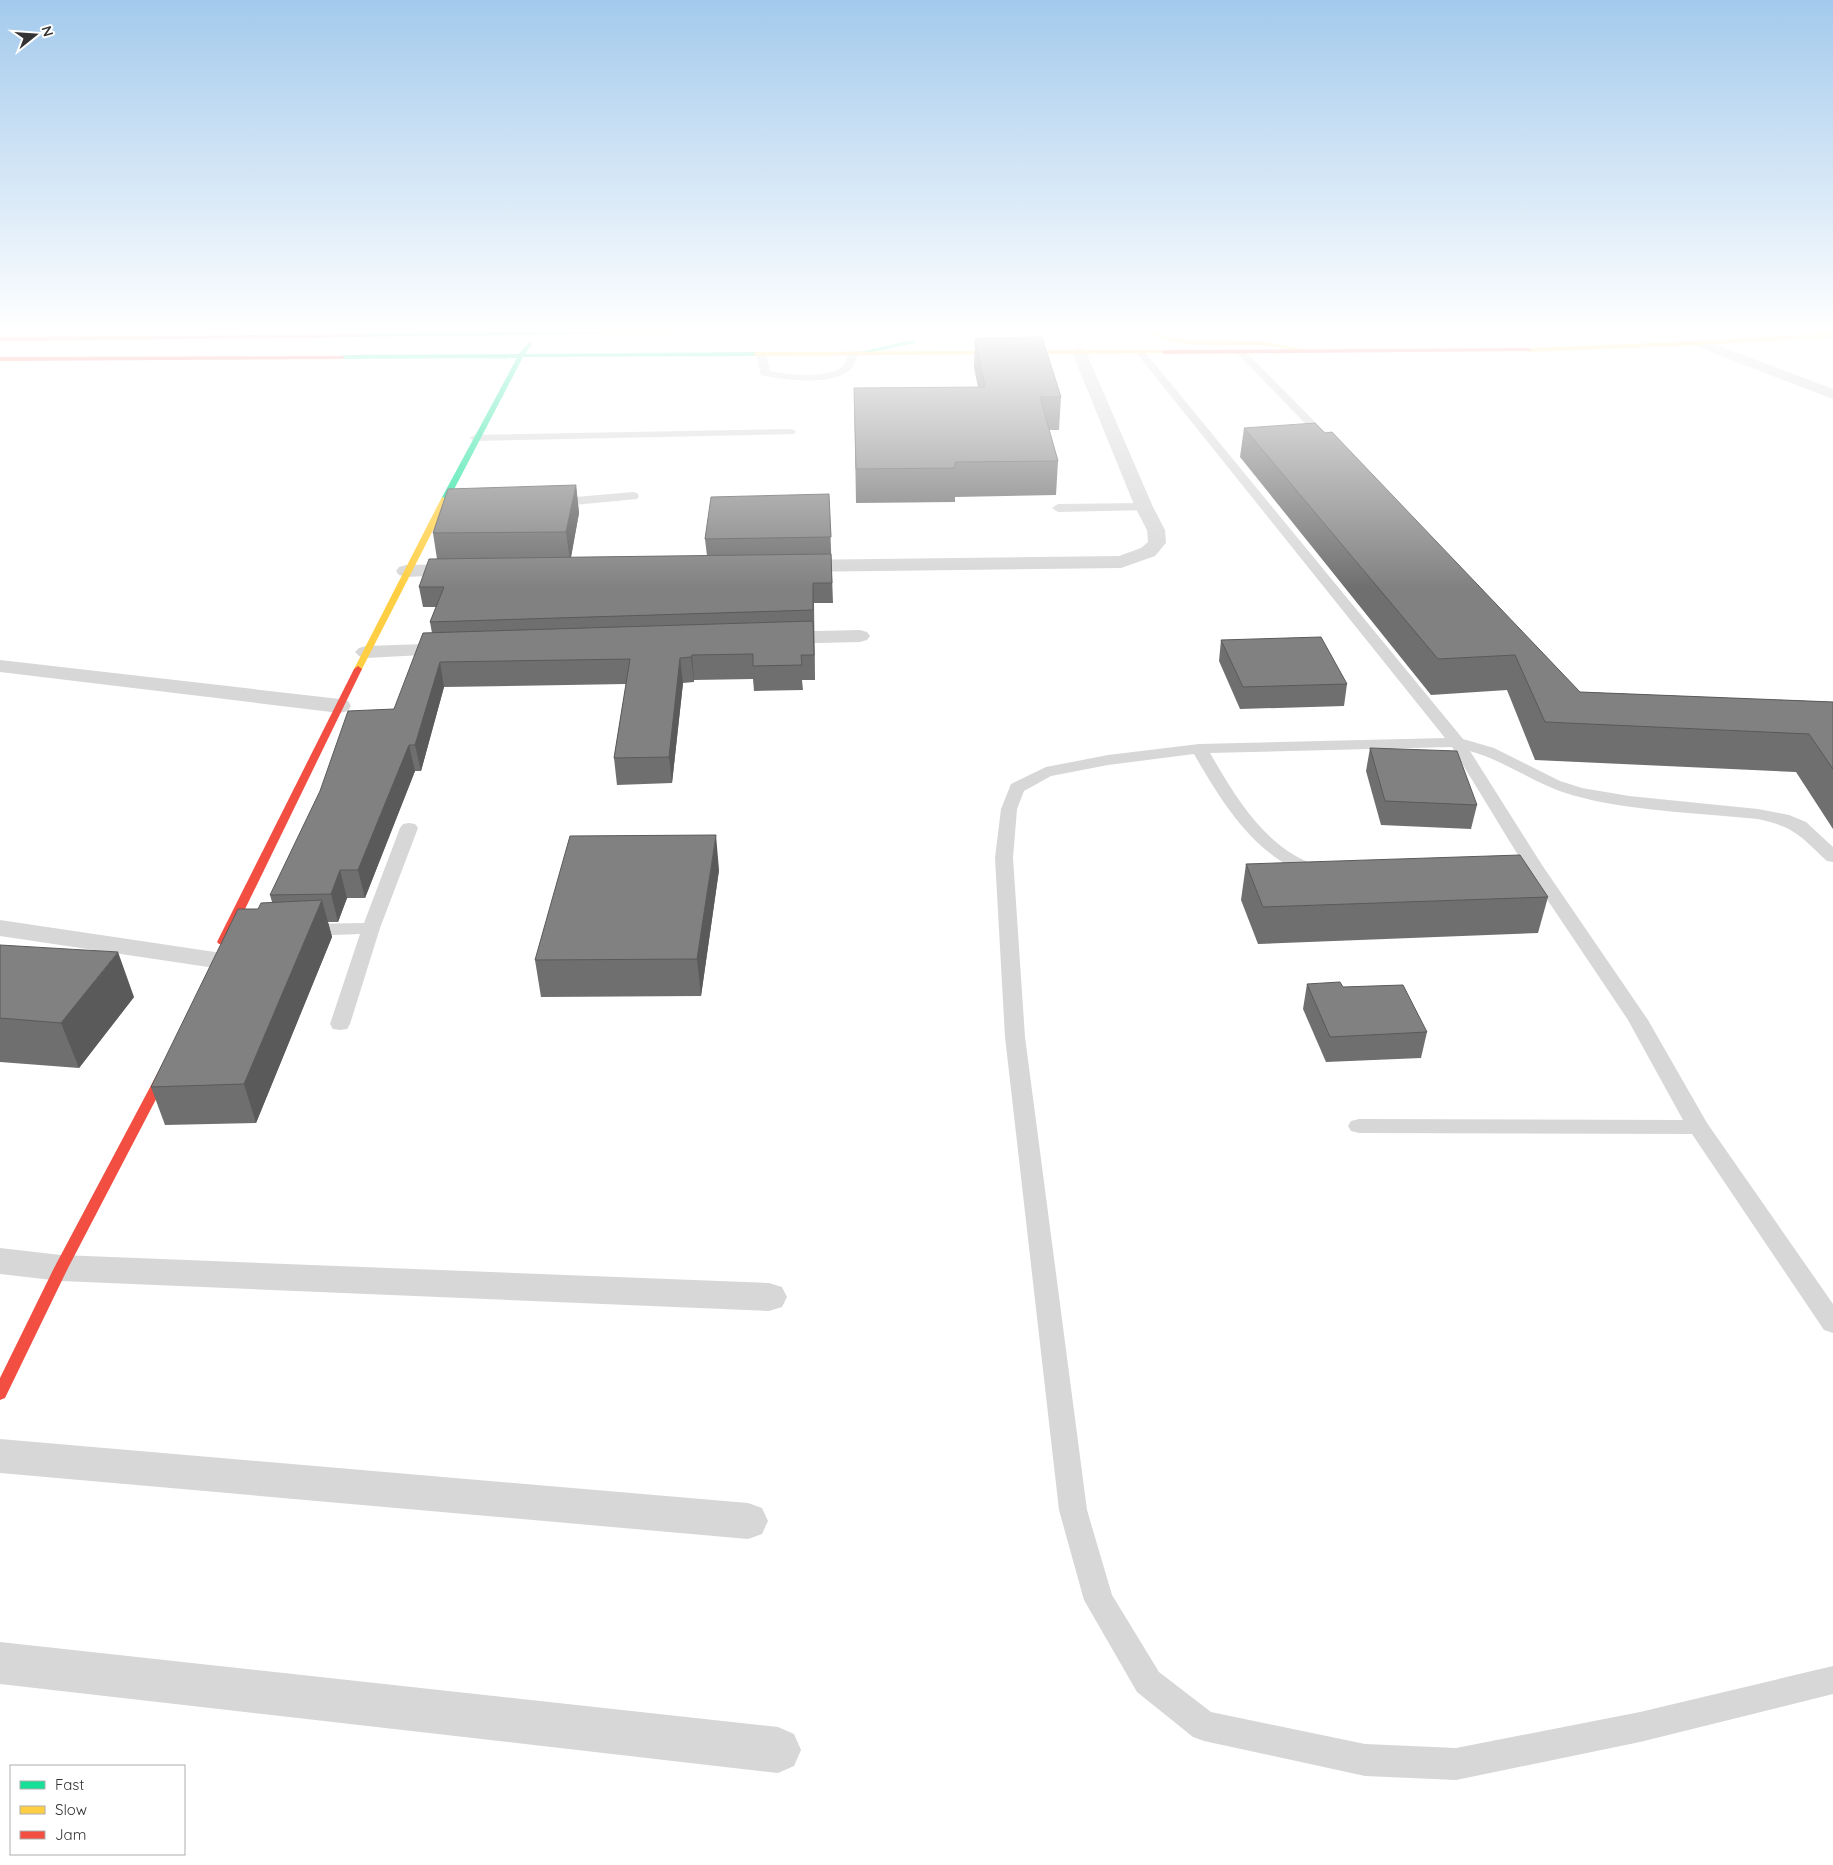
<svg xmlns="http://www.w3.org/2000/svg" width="1833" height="1865" font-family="Quicksand,sans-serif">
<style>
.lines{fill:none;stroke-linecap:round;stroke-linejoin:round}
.lane{fill:#d7d7d7;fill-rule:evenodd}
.street{fill:#d7d7d7;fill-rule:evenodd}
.fast{fill:#16e098;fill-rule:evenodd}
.slow{fill:#ffcf43;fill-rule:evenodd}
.jam{fill:#f24e42;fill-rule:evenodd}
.wall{fill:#6f6f6f}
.shaded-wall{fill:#5a5a5a}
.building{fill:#818181;stroke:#5a5a5a}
</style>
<rect width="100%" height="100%" fill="#fff"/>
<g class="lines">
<g class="lane">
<polygon points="1241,349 1244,350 1333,440 1335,442 1333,444 1325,444 1238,354 1238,350"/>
<path d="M 1141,350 L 1144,351 L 1463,739 L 1494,748 L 1560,781 L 1582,788 L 1629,796 L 1758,809 L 1789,815 L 1806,822 L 1833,847 L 1833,862 L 1827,861 C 1800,836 1795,827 1758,819 C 1700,813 1627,811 1572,795 C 1536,785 1506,761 1470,751 L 1542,865 L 1648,1020 L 1707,1123 L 1833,1304 L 1833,1333 L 1824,1330 L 1692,1134 L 1359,1133 L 1351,1131 L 1348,1126 L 1351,1121 L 1359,1119 L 1683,1120 L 1628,1020 L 1524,865 L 1452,747 L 1210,753 C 1232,791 1256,832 1294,855 C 1304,861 1316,865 1326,869 L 1329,873 L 1326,877 L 1320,878 C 1259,863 1224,806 1194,754 L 1108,765 L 1051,776 L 1024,791 L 1017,809 L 1013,858 L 1025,1037 L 1087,1510 L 1112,1595 L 1159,1672 L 1211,1712 L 1365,1744 L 1456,1748 L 1640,1712 L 1833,1666 L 1833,1694 L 1640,1742 L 1456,1780 L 1365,1776 L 1204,1741 L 1193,1737 L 1137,1692 L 1084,1600 L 1059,1510 L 1005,1037 L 995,858 L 1001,809 L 1011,784 L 1046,767 L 1108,755 L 1199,744 L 1445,738 L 1138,355 L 1136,353 Z"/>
<path d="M 761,351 L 766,354 L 770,371 C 787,375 828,379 843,366 C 846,362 847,356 850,352 L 853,351 L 858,354 C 856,359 855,364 852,368 C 835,387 783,380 761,375 L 756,354 Z"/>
<polygon points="790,429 794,430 796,432 794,434 475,441 469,438 475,435"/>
<polygon points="633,492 637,493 639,496 637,499 553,507 547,503 553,499"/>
<polygon points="1144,503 1148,504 1150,507 1148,510 1058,512 1052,508 1058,504"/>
<polygon points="409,823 415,824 418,828 380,928 350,1024 347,1029 340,1030 333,1029 330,1024 360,934 306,936 299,934 297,930 299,926 306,924 364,923 400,828 403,824"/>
</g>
<g class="street">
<polygon points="1700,339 1833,389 1833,399 1695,346 1693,343 1695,340"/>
<polygon points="1079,348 1084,349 1086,352 1153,507 1165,530 1166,543 1155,556 1121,568 795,572 788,570 785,566 788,562 795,560 1119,556 1141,548 1148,542 1147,530 1135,507 1072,352 1074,349"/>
<polygon points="462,564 469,566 472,570 469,574 406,577 399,575 396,571 399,567 406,565"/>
<polygon points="860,630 867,632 870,636 867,640 860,642 777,644 770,642 767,638 770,634 777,632"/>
<polygon points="454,643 461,645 465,649 461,653 366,658 359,656 355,652 359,648 366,646"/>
<polygon points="0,660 340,699 348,701 351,706 348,711 340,713 0,672"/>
<polygon points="0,920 215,952 225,954 229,960 225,966 215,968 0,936"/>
<polygon points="0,1248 61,1255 769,1283 782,1287 787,1297 782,1307 769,1311 61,1281 0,1274"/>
<polygon points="0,1439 748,1503 762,1508 768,1521 762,1534 748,1539 0,1473"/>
<polygon points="0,1642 778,1727 794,1734 801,1750 794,1766 778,1773 0,1684"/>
</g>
<g class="fast">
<polygon points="908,328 1044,328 1041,330 910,331"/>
<polygon points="601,331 603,334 361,337 358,335 361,333"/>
<polygon points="913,340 915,343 853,356 850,354"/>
<polygon points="529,342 532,344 525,354 756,352 759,354 756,356 523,357 449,499 445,501 441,499 517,358 342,359 339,357 342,355 519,354"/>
</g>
<g class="slow">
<polygon points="837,328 913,329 910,331 601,335 598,333 601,331"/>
<path d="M 1144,328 L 1151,328 L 1162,336 L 1183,339 L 1268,342 L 1309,351 L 1306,353 C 1293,350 1281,347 1268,346 C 1232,342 1173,353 1144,328 Z"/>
<polygon points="1833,333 1833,337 1700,345 1529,352 1526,350 1529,348 1700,341"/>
<polygon points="1164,350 1167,352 1166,353 756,356 753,354 756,352"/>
<polygon points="442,497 449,499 362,669 361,671 355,671 354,669"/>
</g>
<g class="jam">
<polygon points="363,334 361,337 0,341 0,337"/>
<polygon points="1529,348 1531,349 1531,351 1164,354 1161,352 1164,350"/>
<polygon points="344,356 344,358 342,359 0,361 0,357"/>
<polygon points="358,666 362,669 229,942 227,944 219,944 217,942 354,669"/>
<polygon points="171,1055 177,1059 68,1268 5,1398 0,1400 0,1378 54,1268 165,1059"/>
</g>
</g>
<g class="wall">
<polygon points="975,338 1061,397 1059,430 1049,430 1058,461 1056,495 955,497 955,502 856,503 854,388 978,387 974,368"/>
<polygon points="1244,428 1580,692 1833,702 1833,829 1796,772 1535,760 1507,690 1431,695 1240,457"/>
<polygon points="576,485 579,513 571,558 707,556 705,539 829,494 833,603 814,603 815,680 802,680 803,690 754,691 753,679 694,680 694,682 683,683 672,783 617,785 614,758 626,684 444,687 421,771 415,771 365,898 347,898 338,922 328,922 332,937 256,1123 165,1125 151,1087 258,909 272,902 270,895 394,709 432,633 430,622 436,607 423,607 419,587 437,559 433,533"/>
<polygon points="1221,640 1347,684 1344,706 1240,709 1219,661"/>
<polygon points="1370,748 1477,805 1471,829 1381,825 1366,771"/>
<polygon points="1246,864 1548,897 1538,933 1258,944 1241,900"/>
<polygon points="719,870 701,996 541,997 535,960"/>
<polygon points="0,945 134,997 79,1068 0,1062"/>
<polygon points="1307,984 1343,987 1427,1032 1421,1058 1326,1062 1303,1009"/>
</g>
<g class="shaded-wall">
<polygon points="576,485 579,513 570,561 566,532"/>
<polygon points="813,621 814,645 815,680 814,655"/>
<polygon points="692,655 694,680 694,682 691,657"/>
<polygon points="680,658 683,683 672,783 669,757"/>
<polygon points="440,662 444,687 421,771 415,745"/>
<polygon points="409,745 415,771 365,898 358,870"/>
<polygon points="716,835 719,870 701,996 697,959"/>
<polygon points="340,870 347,898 338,922 331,894"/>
<polygon points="322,900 332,937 256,1123 244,1084"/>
<polygon points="118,952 134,997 79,1068 61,1023"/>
</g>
<g class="building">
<polygon points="1042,337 1061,397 1040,397 1058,461 955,462 955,468 856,469 854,388 985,387 975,338"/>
<polygon points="1315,423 1325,433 1332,432 1580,692 1833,702 1833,769 1809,734 1545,722 1515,655 1438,659 1244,428"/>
<polygon points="576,485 566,532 433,533 448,489"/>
<polygon points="829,494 831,537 705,539 711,497"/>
<polygon points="831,554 832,583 813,583 813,610 430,622 444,587 419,587 429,559"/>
<polygon points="813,621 814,655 801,655 802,665 753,666 753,654 692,655 691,657 680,658 669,757 614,758 630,659 440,662 415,745 409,745 358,870 340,870 331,894 270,895 320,791 348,711 394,709 423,633"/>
<polygon points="1321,637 1347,684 1243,687 1221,640"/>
<polygon points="1370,748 1457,751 1477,805 1385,801"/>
<polygon points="716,835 697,959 535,960 570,836"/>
<polygon points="1520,855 1548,897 1263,907 1246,864"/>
<polygon points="322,900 244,1084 151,1087 238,909 258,909 261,903"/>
<polygon points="0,945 118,952 61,1023 0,1018"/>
<polygon points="1340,982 1343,987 1403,985 1427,1032 1330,1037 1307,984"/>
</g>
<linearGradient id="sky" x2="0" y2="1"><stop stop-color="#a3caec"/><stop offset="0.56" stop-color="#fff"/><stop offset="1" stop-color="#fff" stop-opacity="0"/></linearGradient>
<rect width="1833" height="589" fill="url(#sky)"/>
<rect x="10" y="1765" width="175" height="90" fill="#ffffff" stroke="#adadad"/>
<rect x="20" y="1781" width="25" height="8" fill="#16e098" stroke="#adadad"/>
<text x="55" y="1790" font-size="15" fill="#333333">Fast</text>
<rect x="20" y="1806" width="25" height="8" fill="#ffcf43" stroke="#adadad"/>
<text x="55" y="1815" font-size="15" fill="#333333">Slow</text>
<rect x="20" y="1831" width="25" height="8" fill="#f24e42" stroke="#adadad"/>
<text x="55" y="1840" font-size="15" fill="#333333">Jam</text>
<g transform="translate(35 35) rotate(73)" stroke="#ffffff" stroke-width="4" paint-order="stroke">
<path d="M0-4L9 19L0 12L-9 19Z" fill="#333333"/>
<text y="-8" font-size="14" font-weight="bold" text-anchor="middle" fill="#333333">N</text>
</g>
</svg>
